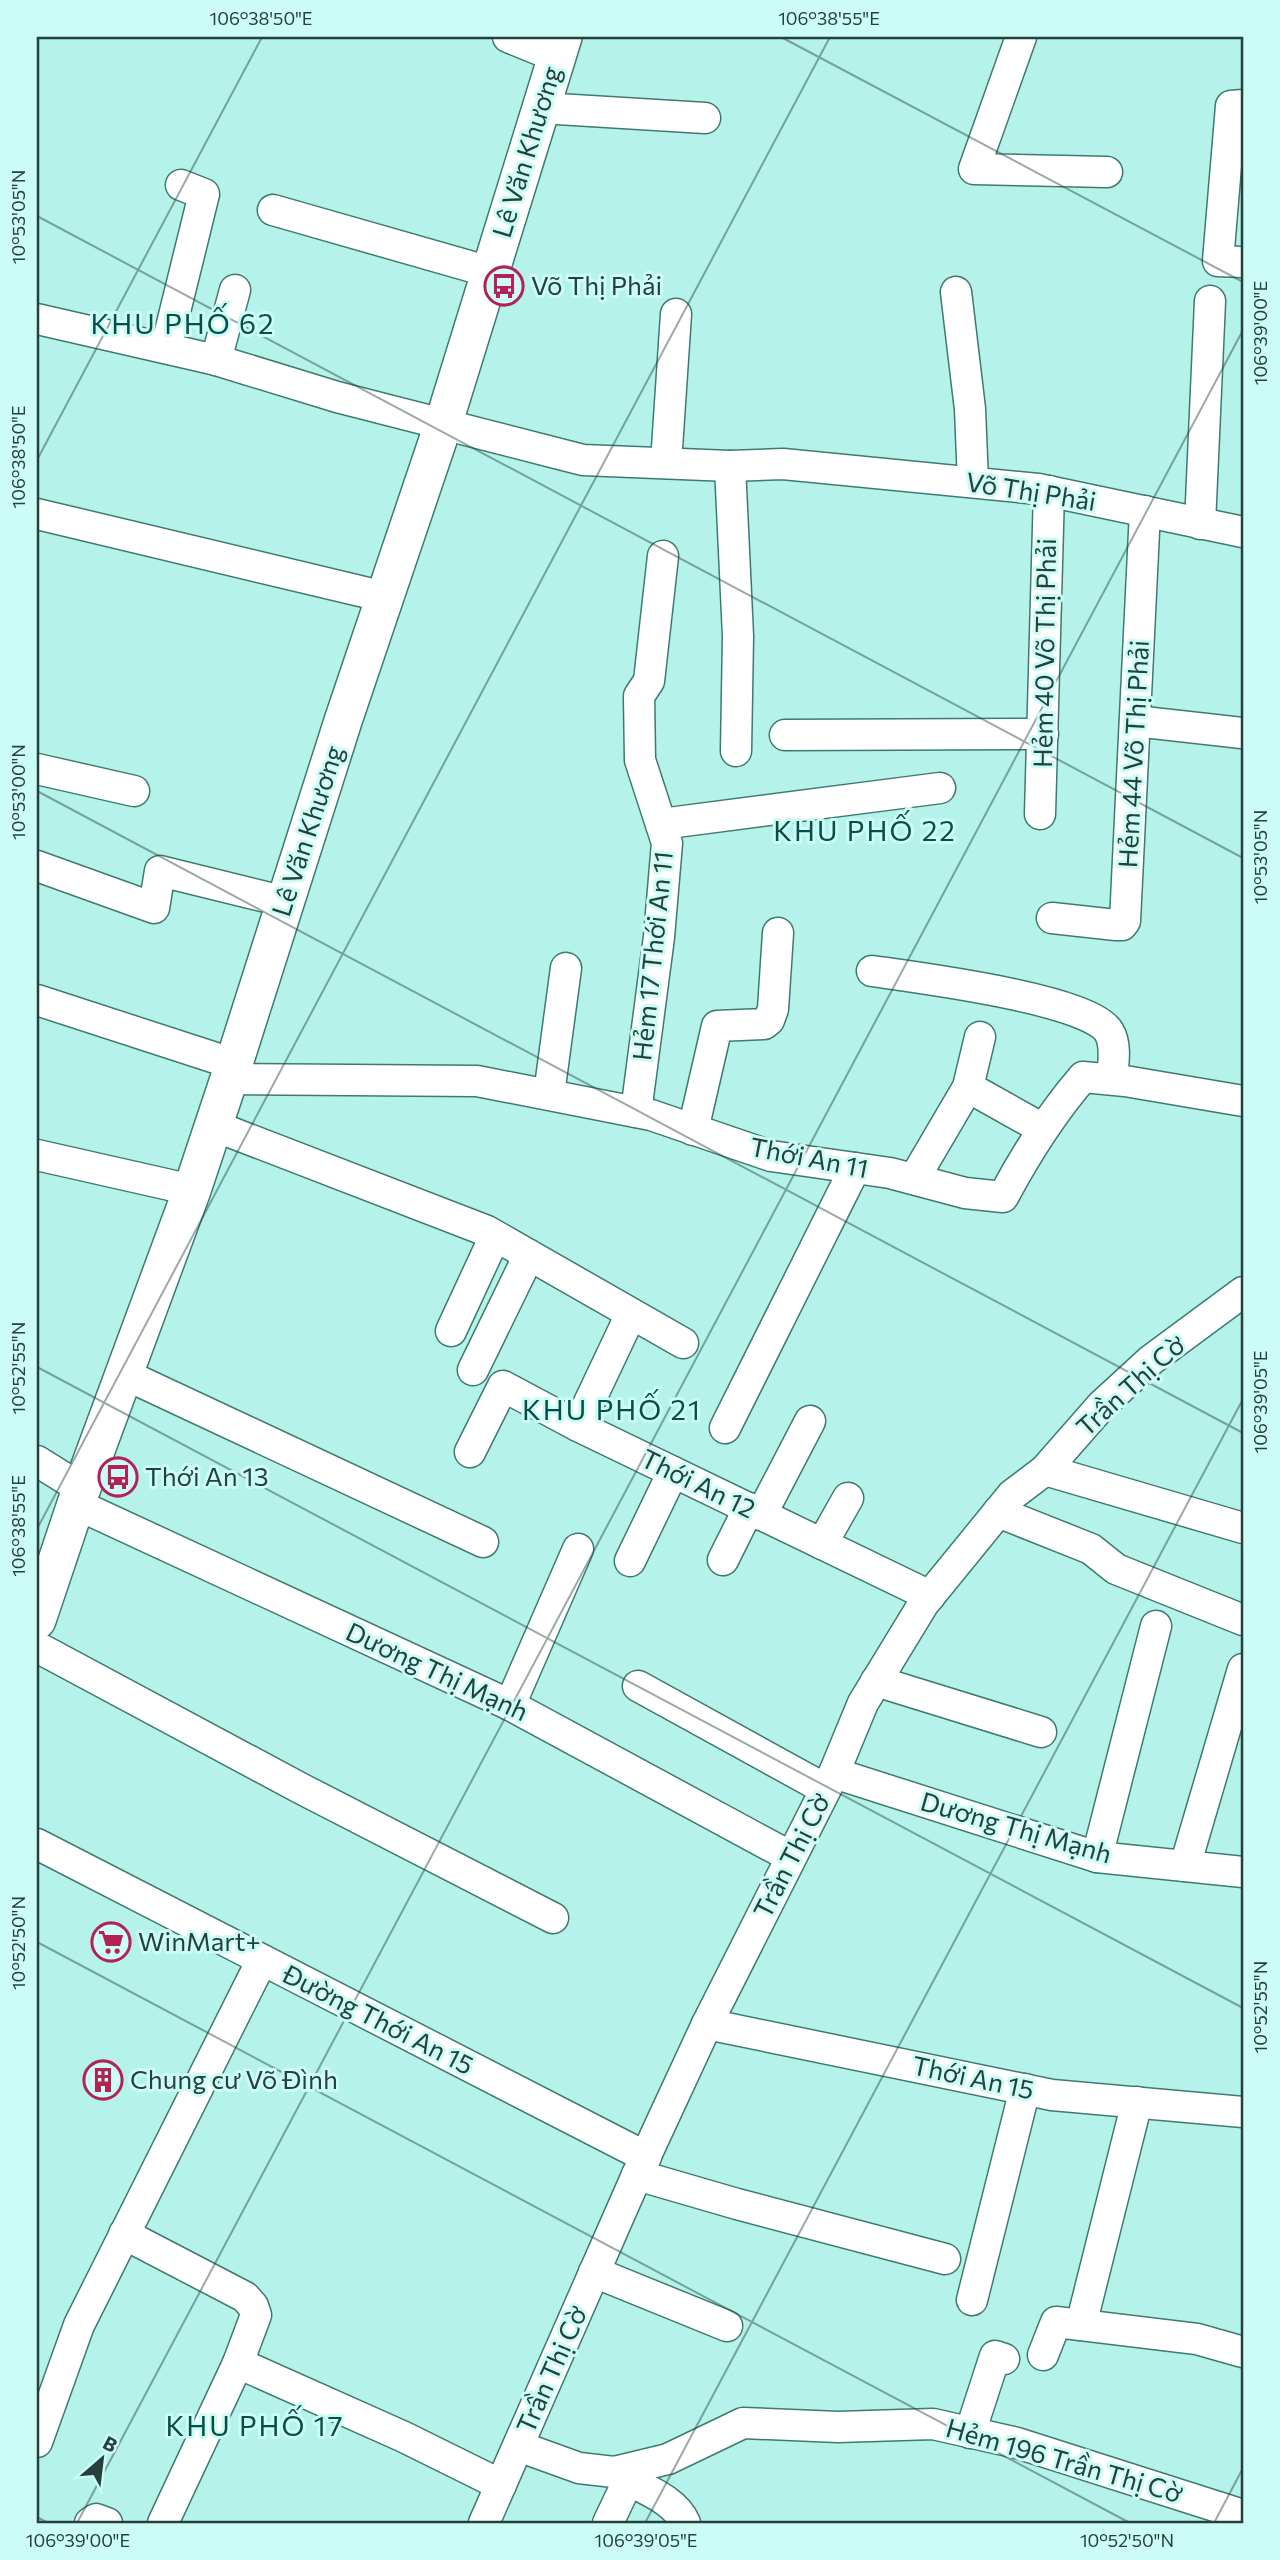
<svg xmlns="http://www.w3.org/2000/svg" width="1280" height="2560" font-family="Commissioner,sans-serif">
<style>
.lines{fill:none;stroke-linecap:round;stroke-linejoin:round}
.minor-casing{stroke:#3e7a73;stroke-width:33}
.major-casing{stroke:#3e7a73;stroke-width:40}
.minor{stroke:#fff;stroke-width:30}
.major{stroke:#fff;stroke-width:37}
.ticks{fill:none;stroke:#26403d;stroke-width:2;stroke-opacity:0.45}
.labels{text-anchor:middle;stroke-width:6;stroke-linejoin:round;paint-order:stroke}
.street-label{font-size:26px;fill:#26403d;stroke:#cbfdf6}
.poi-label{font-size:26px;fill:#26403d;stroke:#cbfdf6;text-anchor:start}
.neighbourhood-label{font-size:28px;letter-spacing:2px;fill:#084e48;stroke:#cbfdf6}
.neatline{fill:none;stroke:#26403d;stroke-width:2.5}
.ticks-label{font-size:18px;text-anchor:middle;fill:#26403d}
</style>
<rect width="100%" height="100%" fill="#b4f2ea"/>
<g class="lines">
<g class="minor-casing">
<g id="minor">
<polyline points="508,37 557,57"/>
<polyline points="1021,37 974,169 1107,172"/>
<polyline points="1243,105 1231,106 1218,261 1243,262"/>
<polyline points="541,108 705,118"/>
<polyline points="273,210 490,272"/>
<polyline points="956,292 970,409 973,482"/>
<polyline points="37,319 216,360 337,397 583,460 730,466 783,464 1038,489 1243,532"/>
<polyline points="166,348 204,194 181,185"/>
<polyline points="216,360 235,290"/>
<polyline points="666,463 676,314"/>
<polyline points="730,466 738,636 736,751"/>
<polyline points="37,514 385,597"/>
<polyline points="1200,524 1210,301"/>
<polyline points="1135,721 1242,733"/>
<polyline points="785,735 1043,734"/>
<polyline points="37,769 134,791"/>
<polyline points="1040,814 1049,491"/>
<polyline points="661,824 940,788"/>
<polyline points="37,866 154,908 160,871 286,902"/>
<polyline points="1052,918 1116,925 1122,925 1125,921 1145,511"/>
<path d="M 872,971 C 913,977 1091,999 1109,1032 C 1117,1045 1113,1065 1112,1079"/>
<polyline points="37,1000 234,1064"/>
<path d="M 229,1079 L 477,1081 L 651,1115 L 771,1156 L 890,1173 L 965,1193 L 1003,1197 C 1026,1154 1051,1114 1083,1077 L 1125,1081 L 1243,1101"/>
<polyline points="968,1087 1043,1129"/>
<polyline points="549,1094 566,968"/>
<polyline points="636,1112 659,937 667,843 640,760 639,696 649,681 663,556"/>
<polyline points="212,1125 487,1231 683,1343"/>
<polyline points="693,1130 717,1026 764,1024 769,1020 773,1009 778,933"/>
<polyline points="37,1155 192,1190"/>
<polyline points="914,1179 968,1087 980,1037"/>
<polyline points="631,1314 578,1426 930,1596"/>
<polyline points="451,1331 495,1236"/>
<polyline points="473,1370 529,1255"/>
<polyline points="124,1374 483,1542"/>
<polyline points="725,1428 855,1168"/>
<polyline points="470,1452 503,1386 578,1426"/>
<polyline points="37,1461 82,1489"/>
<polyline points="1045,1470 1243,1528"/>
<polyline points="76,1504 510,1705 791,1857"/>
<polyline points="998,1512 1091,1549 1116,1569 1243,1620"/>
<polyline points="761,1515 810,1421"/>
<polyline points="822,1544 848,1498"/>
<polyline points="723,1560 749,1508"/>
<polyline points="630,1561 673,1472"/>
<polyline points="37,1647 300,1788 553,1918"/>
<polyline points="876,1681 1041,1732"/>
<polyline points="638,1686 825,1789"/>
<polyline points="510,1705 578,1549"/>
<polyline points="834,1773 1097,1857 1243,1872"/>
<polyline points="37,1844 646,2157"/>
<polyline points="1097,1857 1156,1626"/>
<polyline points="1185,1866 1243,1669"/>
<polyline points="707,2024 1052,2095 1243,2112"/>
<polyline points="637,2175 737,2204 945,2259"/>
<polyline points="124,2234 245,2297 253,2306 256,2315 238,2363 163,2523"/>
<polyline points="594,2272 727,2326"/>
<polyline points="972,2300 1025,2089"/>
<polyline points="1081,2325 1137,2102"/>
<polyline points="1043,2355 1056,2322 1197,2339 1243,2352"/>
<polyline points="238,2363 404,2437 501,2485"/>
<polyline points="970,2433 995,2356 1004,2359"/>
<polyline points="37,2442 79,2325 262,1960"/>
<polyline points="518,2446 579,2468 614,2472 668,2459 743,2423 838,2427 933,2424 1017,2443 1243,2515"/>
<path d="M 614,2472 C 637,2487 674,2497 685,2523"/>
<polyline points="90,2523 96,2519 107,2523"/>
<polyline points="484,2523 637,2175 707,2024 834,1773 863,1703 924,1603 1012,1495 1045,1470 1102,1405 1151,1360 1243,1292"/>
<polyline points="608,2523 628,2481"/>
</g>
</g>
<g class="major-casing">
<polyline id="major" points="37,1620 76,1504 192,1190 229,1079 343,721 443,425 563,37"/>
</g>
<use href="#minor" class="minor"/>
<use href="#major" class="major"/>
</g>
<path class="ticks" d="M 781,37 L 1243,282M 37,216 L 1243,858M 37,460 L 262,37M 37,791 L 1243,1433M 37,1367 L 1243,2008M 37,1529 L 830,37M 37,1942 L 1130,2523M 37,2517 L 48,2523M 77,2523 L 1243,330M 645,2523 L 1243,1399M 1214,2523 L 1243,2468"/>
<defs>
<g id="bus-ring" transform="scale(2.0125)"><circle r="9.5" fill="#cbfdf6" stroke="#b22255" stroke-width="1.5"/><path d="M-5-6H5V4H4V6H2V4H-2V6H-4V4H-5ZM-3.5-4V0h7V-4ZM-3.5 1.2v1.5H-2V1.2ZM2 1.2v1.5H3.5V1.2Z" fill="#b22255"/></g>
<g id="supermarket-ring" transform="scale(2.0125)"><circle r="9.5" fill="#cbfdf6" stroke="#b22255" stroke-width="1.5"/><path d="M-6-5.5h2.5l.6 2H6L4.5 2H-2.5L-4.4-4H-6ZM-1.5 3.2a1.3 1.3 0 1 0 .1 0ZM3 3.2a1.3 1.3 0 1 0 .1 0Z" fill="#b22255"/></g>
<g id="building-ring" transform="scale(2.0125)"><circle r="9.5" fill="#cbfdf6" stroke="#b22255" stroke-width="1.5"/><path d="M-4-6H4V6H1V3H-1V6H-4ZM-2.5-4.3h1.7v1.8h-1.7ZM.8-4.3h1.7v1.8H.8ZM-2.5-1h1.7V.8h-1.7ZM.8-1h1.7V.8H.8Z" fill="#b22255"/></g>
</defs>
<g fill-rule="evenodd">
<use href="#bus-ring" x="504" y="286"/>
<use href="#bus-ring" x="118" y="1477"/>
<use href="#supermarket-ring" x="111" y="1942"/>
<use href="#building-ring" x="103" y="2080"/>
</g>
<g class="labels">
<g class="street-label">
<text transform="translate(527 152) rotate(-73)" y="9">Lê Văn Khương</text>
<text transform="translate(1031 492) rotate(9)" y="9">Võ Thị Phải</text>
<text transform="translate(1045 653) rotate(-89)" y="9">Hẻm 40 Võ Thị Phải</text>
<text transform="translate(1134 754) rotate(-87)" y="9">Hẻm 44 Võ Thị Phải</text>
<text transform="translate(308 831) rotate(-72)" y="9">Lê Văn Khương</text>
<text transform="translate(653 956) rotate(-84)" y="9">Hẻm 17 Thới An 11</text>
<text transform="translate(809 1158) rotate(11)" y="9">Thới An 11</text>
<text transform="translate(1131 1386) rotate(-42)" y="9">Trần Thị Cờ</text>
<text transform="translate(698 1484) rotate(26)" y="9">Thới An 12</text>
<text transform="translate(437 1672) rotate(25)" y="9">Dương Thị Mạnh</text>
<text transform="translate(1016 1828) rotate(16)" y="9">Dương Thị Mạnh</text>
<text transform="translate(792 1856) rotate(-63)" y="9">Trần Thị Cờ</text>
<text transform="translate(378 2020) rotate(27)" y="9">Đường Thới An 15</text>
<text transform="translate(973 2078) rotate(12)" y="9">Thới An 15</text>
<text transform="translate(552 2370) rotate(-66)" y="9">Trần Thị Cờ</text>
<text transform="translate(1064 2461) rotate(16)" y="9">Hẻm 196 Trần Thị Cờ</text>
</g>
<g class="poi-label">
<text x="531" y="295">Võ Thị Phải</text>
<text x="145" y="1486">Thới An 13</text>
<text x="138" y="1951">WinMart+</text>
<text x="130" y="2089">Chung cư Võ Đình</text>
</g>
<g class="neighbourhood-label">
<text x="183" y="334">KHU PHỐ 62</text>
<text x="865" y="841">KHU PHỐ 22</text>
<text x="612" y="1420">KHU PHỐ 21</text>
<text x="255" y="2436">KHU PHỐ 17</text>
</g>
</g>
<rect width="1280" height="2560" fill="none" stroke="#cbfdf6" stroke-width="77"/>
<g transform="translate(102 2459) rotate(28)" stroke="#cbfdf6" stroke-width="5" paint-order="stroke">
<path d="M0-5L12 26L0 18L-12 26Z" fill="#26403d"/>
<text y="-10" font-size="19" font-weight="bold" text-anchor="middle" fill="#26403d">B</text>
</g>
<rect x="38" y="38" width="1204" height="2484" class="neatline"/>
<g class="ticks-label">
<text x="261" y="25">106°38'50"E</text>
<text x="829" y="25">106°38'55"E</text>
<text transform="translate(19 217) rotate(-90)" y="6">10°53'05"N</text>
<text transform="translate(1261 333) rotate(-90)" y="6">106°39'00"E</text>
<text transform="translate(19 457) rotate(-90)" y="6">106°38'50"E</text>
<text transform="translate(19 792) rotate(-90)" y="6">10°53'00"N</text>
<text transform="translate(1261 857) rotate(-90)" y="6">10°53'05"N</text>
<text transform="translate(19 1368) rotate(-90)" y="6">10°52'55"N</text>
<text transform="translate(1261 1402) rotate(-90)" y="6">106°39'05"E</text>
<text transform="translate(19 1526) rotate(-90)" y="6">106°38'55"E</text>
<text transform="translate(19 1943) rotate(-90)" y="6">10°52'50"N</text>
<text transform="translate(1261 2007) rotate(-90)" y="6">10°52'55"N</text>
<text x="78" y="2547">106°39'00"E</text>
<text x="646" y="2547">106°39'05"E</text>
<text x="1127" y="2547">10°52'50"N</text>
</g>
</svg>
